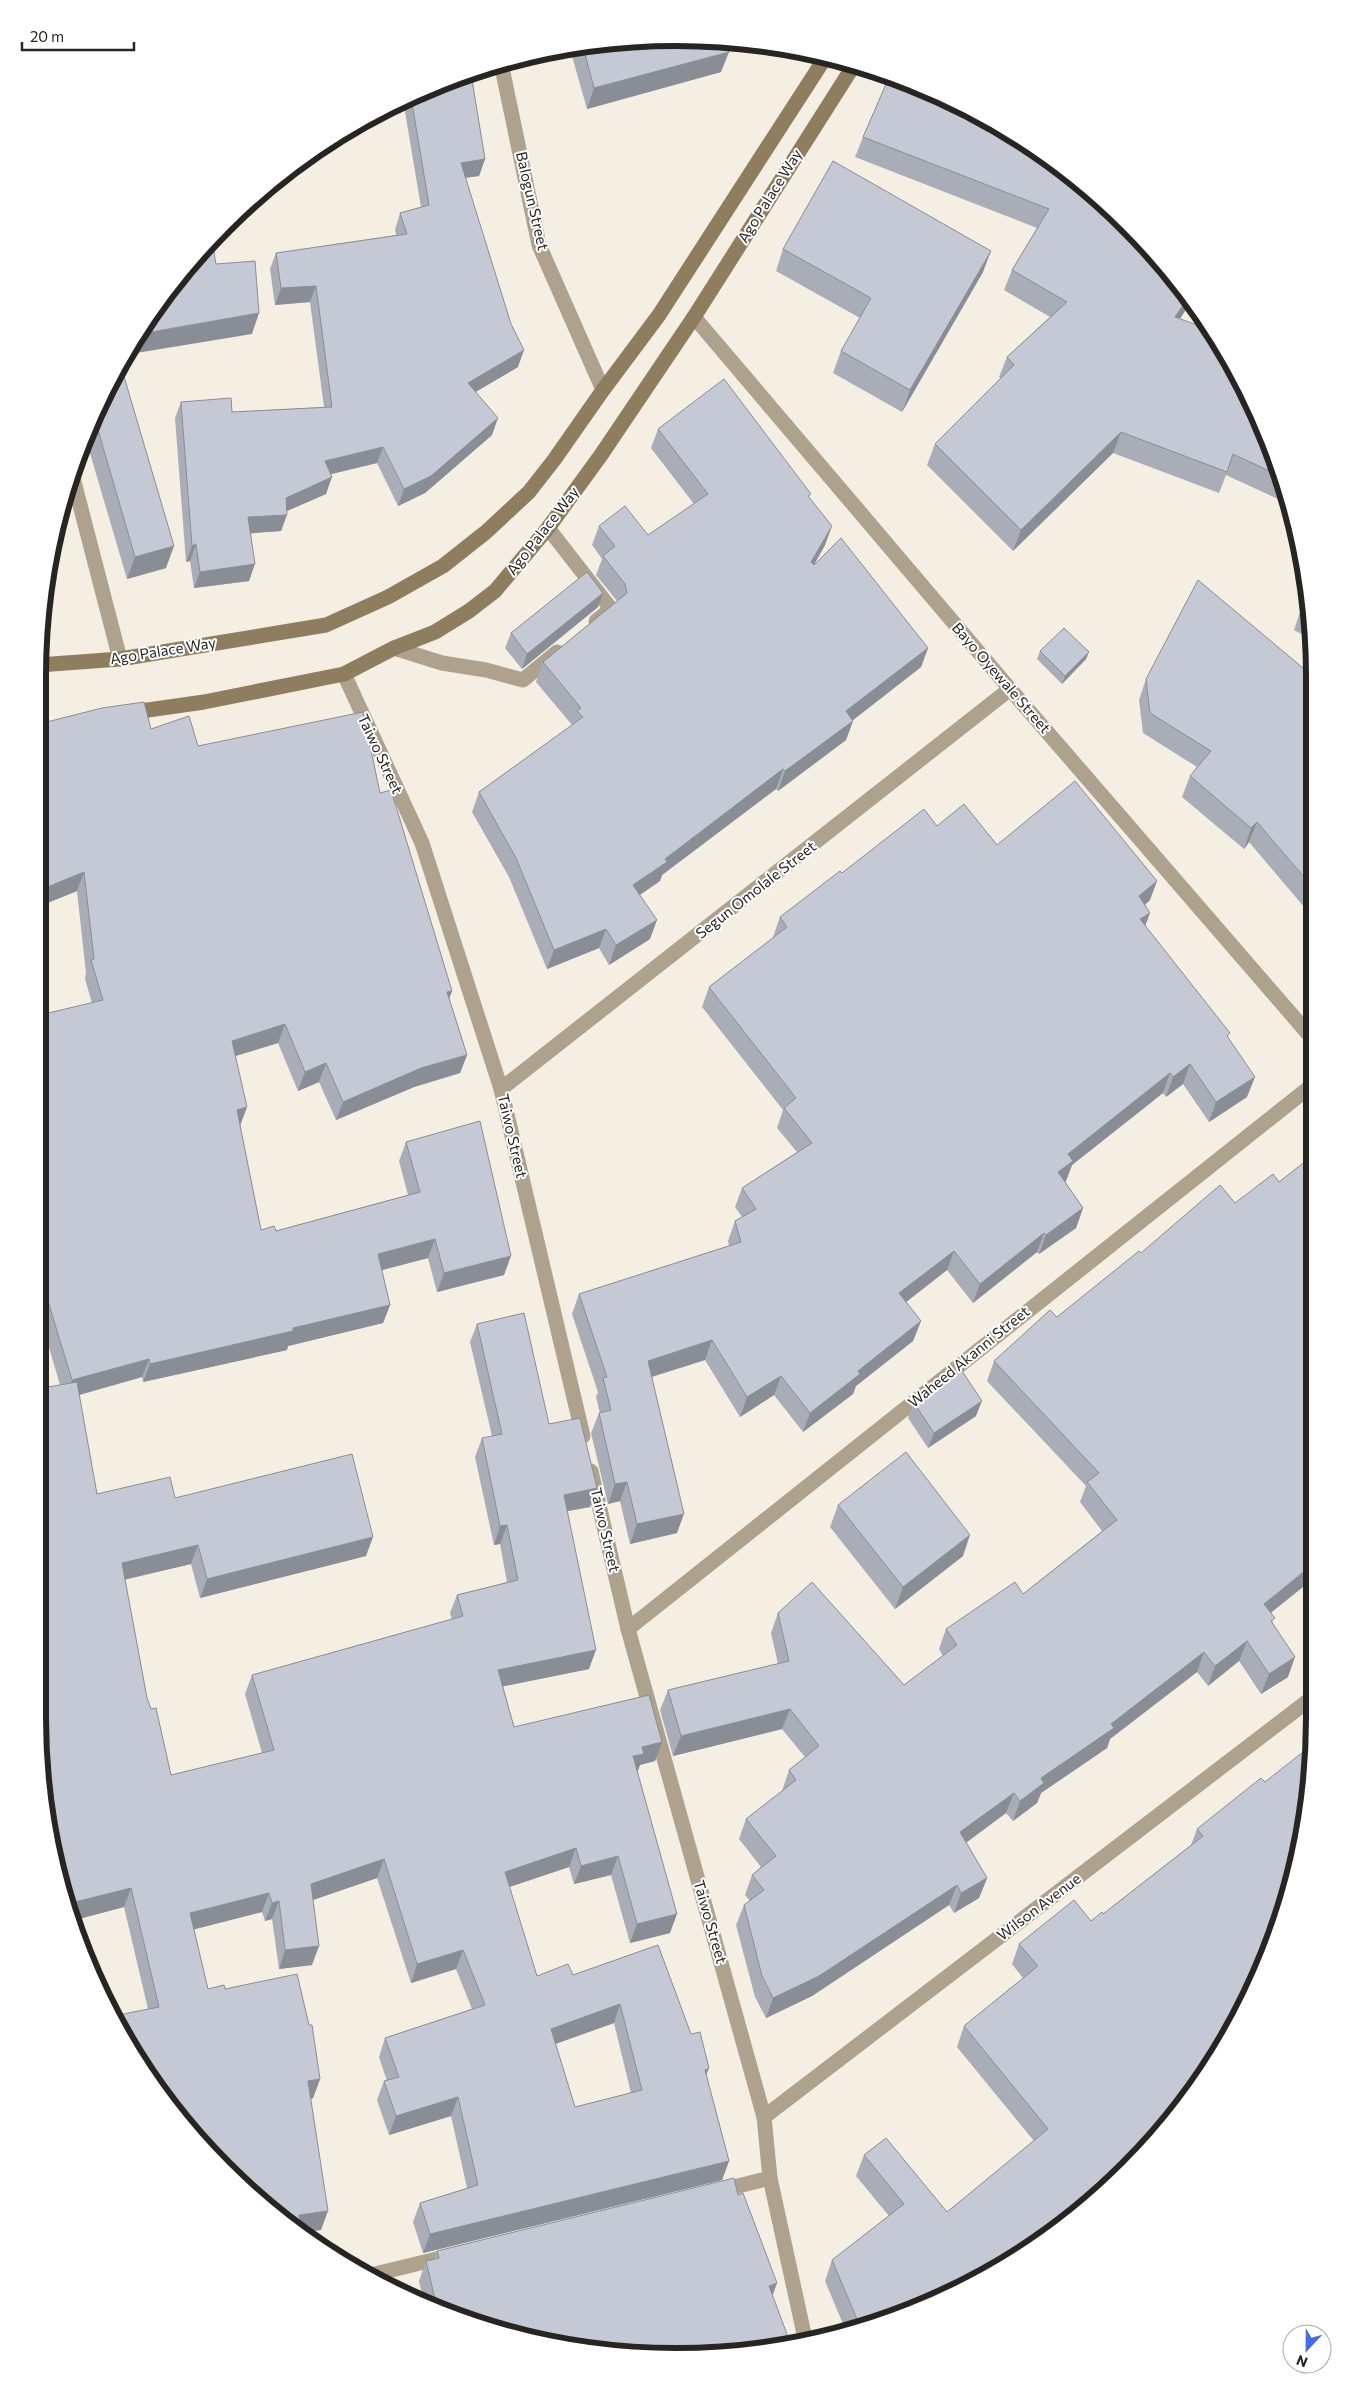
<svg xmlns="http://www.w3.org/2000/svg" width="1352" height="2394" font-family="Commissioner,sans-serif">
<style>
.lines{fill:none;stroke-linecap:round;stroke-linejoin:round}
.lane{stroke:#aea28e;stroke-width:15}
.street{stroke:#aea28e;stroke-width:15}
.secondary{stroke:#8f7d60;stroke-width:15}
.wall{fill:#a9adb7;fill-rule:evenodd}
.shaded-wall{fill:#898d95}
.building{fill:#c4c9d5;stroke:#898d95;fill-rule:evenodd}
.labels{text-anchor:middle;stroke-width:4;stroke-linejoin:round;paint-order:stroke}
.street-label{font-size:15px;fill:#272521;stroke:#fff}
.rim{fill:none;stroke:#272521;stroke-width:6}
</style>
<rect width="100%" height="100%" fill="#f5eee2"/>
<g class="lines">
<g class="lane">
<polyline points="548,528 611,609 596,621"/>
<polyline points="394,648 442,663 486,670 523,680 557,652"/>
</g>
<g class="street">
<polyline points="501,63 539,245 603,390"/>
<polyline points="694,317 1010,689 1311,1037"/>
<polyline points="73,478 120,659"/>
<polyline points="344,674 422,843 501,1089 583,1436"/>
<polyline points="501,1089 1010,689"/>
<polyline points="591,1471 628,1629 764,2117 770,2178 806,2343"/>
<polyline points="628,1629 1311,1086"/>
<polyline points="764,2117 1313,1697"/>
<polyline points="718,2191 770,2178"/>
<polyline points="378,2282 375,2274 445,2257"/>
</g>
<g class="secondary">
<polyline points="39,665 120,659 326,625 388,597 443,566 486,532 529,492 554,460 603,390 659,315 825,58"/>
<polyline points="127,713 204,702 344,674 394,648 435,632 469,611 495,591 548,528 601,455 694,317 854,65"/>
</g>
</g>
<g class="wall">
<polygon points="635,39 721,72 587,109 570,49"/>
<polygon points="471,74 485,159 479,176 465,178 518,367 475,392 492,435 425,493 398,506 377,463 331,474 326,494 287,511 281,531 251,533 249,581 194,588 190,561 186,562 175,418 181,402 232,412 324,407 310,302 275,305 270,269 276,253 396,235 395,230 400,213 421,207 403,100"/>
<polygon points="890,75 1180,318 1281,470 1284,485 1278,499 1226,475 1219,493 1113,453 1013,551 927,465 935,444 1001,379 999,377 1007,357 1050,317 1004,290 1012,270 1037,228 855,157 863,137"/>
<polygon points="783,249 983,272 902,412 833,373 841,351 860,318 776,271"/>
<polygon points="120,363 166,568 127,579 87,443"/>
<polygon points="658,429 810,498 825,545 814,565 928,648 921,667 853,720 846,740 778,791 776,789 662,875 660,881 640,895 650,939 609,965 599,948 547,969 509,877 472,812 479,792 572,725 536,682 543,662 617,601 596,575 602,559 592,545 599,526 648,535 694,504 651,448"/>
<polygon points="1309,595 1309,638 1294,630 1301,609"/>
<polygon points="598,607 522,669 505,648 511,633"/>
<polygon points="1040,651 1086,659 1062,684 1037,659"/>
<polygon points="1309,673 1310,914 1249,842 1244,849 1182,797 1190,776 1197,767 1143,733 1139,700 1146,679"/>
<path d="M 151,729 L 198,746 L 380,793 L 452,991 L 449,998 L 467,1055 L 460,1073 L 414,1087 L 336,1120 L 319,1082 L 298,1091 L 278,1043 L 236,1056 L 240,1126 L 261,1230 L 276,1231 L 408,1195 L 399,1161 L 406,1142 L 504,1275 L 437,1292 L 428,1258 L 382,1270 L 390,1305 L 383,1323 L 288,1346 L 287,1350 L 143,1382 L 142,1377 L 79,1395 L 97,1494 L 175,1498 L 366,1556 L 200,1598 L 191,1564 L 125,1579 L 147,1698 L 171,1775 L 262,1753 L 245,1694 L 252,1675 L 452,1619 L 450,1613 L 457,1595 L 507,1582 L 500,1544 L 494,1545 L 475,1457 L 482,1438 L 492,1436 L 470,1342 L 477,1324 L 549,1424 L 590,1507 L 567,1511 L 589,1669 L 503,1686 L 514,1727 L 662,1742 L 655,1761 L 640,1765 L 637,1772 L 670,1933 L 630,1943 L 611,1875 L 574,1884 L 569,1867 L 509,1887 L 537,1976 L 573,1975 L 658,1945 L 706,2076 L 729,2161 L 722,2180 L 423,2253 L 413,2222 L 420,2203 L 467,2188 L 451,2116 L 389,2135 L 377,2100 L 384,2081 L 387,2081 L 379,2057 L 385,2038 L 472,2009 L 456,1969 L 411,1983 L 377,1878 L 313,1900 L 312,1965 L 279,1969 L 272,1919 L 265,1921 L 262,1912 L 194,1929 L 208,1989 L 225,1989 L 320,2079 L 313,2098 L 311,2099 L 321,2230 L 148,2009 L 124,1907 L 71,1921 L 43,1802 L 60,1385 L 41,1320 L 40,1015 L 92,1003 L 85,979 L 86,973 L 77,891 L 40,906 ZM 614,2023 L 631,2093 L 575,2107 L 555,2044 Z"/>
<polygon points="937,826 997,845 1150,900 1145,905 1145,925 1228,1038 1247,1097 1209,1122 1183,1084 1166,1097 1163,1093 1072,1165 1066,1181 1065,1182 1083,1208 1076,1228 1039,1254 1037,1252 973,1303 947,1270 906,1302 921,1321 913,1341 856,1386 853,1394 803,1432 774,1395 740,1417 705,1360 652,1377 677,1533 630,1544 620,1501 608,1504 591,1433 599,1413 600,1413 596,1397 598,1392 572,1314 579,1294 729,1246 728,1241 735,1221 742,1217 735,1207 742,1188 797,1152 777,1128 783,1110 702,1007 709,987 773,938 773,937 780,917 842,873"/>
<polygon points="994,1361 1271,1612 1273,1624 1288,1677 1261,1694 1239,1661 1208,1686 1197,1672 1110,1739 1107,1748 1041,1793 1037,1803 1013,1821 1006,1813 966,1843 987,1878 979,1898 954,1913 949,1905 812,1996 766,2018 755,1997 736,1925 744,1905 750,1901 745,1895 752,1875 761,1867 739,1839 746,1819 782,1791 789,1770 805,1757 782,1729 673,1756 660,1710 668,1690 778,1664 771,1633 778,1613 904,1685 943,1656 939,1649 946,1629 1023,1594 1102,1531 1080,1502 1086,1486 987,1381"/>
<polygon points="914,1403 976,1416 928,1448 908,1418"/>
<polygon points="838,1505 963,1556 895,1609 830,1527"/>
<polygon points="1313,1759 920,2308 846,2331 825,2281 832,2260 889,2216 856,2176 864,2155 947,2212 1034,2141 957,2047 964,2026 1023,1978 1012,1964 1019,1944 1091,1921 1103,1914 1191,1845 1197,1829 1265,1782"/>
<polygon points="437,2251 510,2335 424,2302 419,2281 426,2261 434,2259"/>
</g>
<g class="shaded-wall">
<polygon points="729,52 721,72 587,109 594,88"/>
<polygon points="485,159 479,176 455,179 461,163"/>
<polygon points="991,251 983,272 902,412 910,390"/>
<polygon points="316,286 310,302 275,305 281,288"/>
<polygon points="1188,298 1191,302 1168,337 1175,317"/>
<polygon points="259,313 252,334 124,355 140,334"/>
<polygon points="524,350 518,367 462,400 468,383"/>
<polygon points="498,418 492,435 425,493 398,506 404,489"/>
<polygon points="1121,432 1113,453 1013,551 1021,530"/>
<polygon points="383,447 377,463 319,477 325,461"/>
<polygon points="332,477 326,494 280,514 286,498"/>
<polygon points="1283,483 1284,485 1278,499"/>
<polygon points="287,515 281,531 242,534 248,517"/>
<polygon points="832,526 825,545 804,582 811,562"/>
<polygon points="59,540 52,560 51,560 54,541"/>
<polygon points="196,544 190,561 186,562 192,546"/>
<polygon points="174,546 166,568 127,579 135,557"/>
<polygon points="255,564 249,581 194,588 200,572"/>
<polygon points="603,593 598,607 522,669 527,654"/>
<polygon points="928,648 921,667 839,731 846,711"/>
<polygon points="1089,652 1086,659 1062,684 1065,676"/>
<polygon points="853,721 846,740 778,791 785,771"/>
<polygon points="783,769 776,789 662,875 660,881 626,904 633,885 665,859"/>
<polygon points="1257,822 1249,842 1244,849 1251,828"/>
<polygon points="84,872 77,891 40,906 40,890"/>
<polygon points="1157,881 1150,900 1131,916 1139,896"/>
<polygon points="1150,913 1143,932 1140,919"/>
<polygon points="657,920 650,939 609,965 616,945"/>
<polygon points="606,929 599,948 547,969 554,950"/>
<polygon points="452,991 445,1010 447,992"/>
<polygon points="285,1024 278,1043 225,1059 232,1041"/>
<polygon points="467,1055 460,1073 414,1087 336,1120 343,1102 421,1068"/>
<polygon points="326,1063 319,1082 298,1091 305,1072"/>
<polygon points="1190,1064 1183,1084 1166,1097 1173,1077"/>
<polygon points="1170,1073 1163,1093 1072,1165 1066,1181 1051,1192 1058,1172 1068,1154"/>
<polygon points="1255,1077 1247,1097 1209,1122 1216,1102"/>
<polygon points="247,1107 240,1126 237,1110"/>
<polygon points="1083,1208 1076,1228 1039,1254 1046,1235"/>
<polygon points="1044,1233 1037,1252 973,1303 980,1284"/>
<polygon points="435,1239 428,1258 371,1273 378,1254"/>
<polygon points="954,1251 947,1270 892,1313 899,1293"/>
<polygon points="511,1256 504,1275 437,1292 444,1273"/>
<polygon points="390,1305 383,1323 288,1346 287,1350 143,1382 150,1364 293,1328"/>
<polygon points="921,1321 913,1341 856,1386 853,1394 803,1432 810,1413 858,1371"/>
<polygon points="712,1340 705,1360 641,1380 648,1361"/>
<polygon points="149,1359 142,1377 65,1399 72,1380"/>
<polygon points="781,1376 774,1395 740,1417 747,1397"/>
<polygon points="982,1401 976,1416 928,1448 934,1433"/>
<polygon points="627,1482 620,1501 608,1504 615,1484"/>
<polygon points="597,1488 590,1507 557,1513 564,1495"/>
<polygon points="684,1514 677,1533 630,1544 637,1524"/>
<polygon points="507,1525 500,1544 494,1545 500,1526"/>
<polygon points="1312,1534 1312,1548 1307,1538"/>
<polygon points="970,1535 963,1556 895,1609 903,1587"/>
<polygon points="373,1537 366,1556 200,1598 207,1579"/>
<polygon points="198,1545 191,1564 115,1582 122,1563"/>
<polygon points="1312,1565 1313,1579 1257,1624 1264,1604"/>
<polygon points="1247,1641 1239,1661 1208,1686 1215,1666"/>
<polygon points="596,1650 589,1669 491,1689 498,1670"/>
<polygon points="1204,1652 1197,1672 1110,1739 1107,1748 1041,1793 1037,1803 1013,1821 1020,1801 1041,1778"/>
<polygon points="1295,1657 1288,1677 1261,1694 1269,1674"/>
<polygon points="790,1709 782,1729 673,1756 681,1736"/>
<polygon points="662,1742 655,1761 640,1765 637,1773 633,1756 642,1747"/>
<polygon points="1014,1793 1006,1813 953,1852 960,1832"/>
<polygon points="576,1848 569,1867 498,1891 505,1872"/>
<polygon points="618,1856 611,1875 574,1884 581,1866"/>
<polygon points="384,1859 377,1878 304,1903 311,1884"/>
<polygon points="987,1878 979,1898 954,1913 961,1893"/>
<polygon points="957,1885 949,1905 812,1996 766,2018 773,1998"/>
<polygon points="131,1888 124,1907 71,1921 67,1904"/>
<polygon points="269,1893 262,1912 184,1932 190,1913"/>
<polygon points="279,1901 272,1919 265,1921 272,1903"/>
<polygon points="677,1914 670,1933 630,1943 637,1924"/>
<polygon points="319,1946 312,1965 279,1969 285,1950"/>
<polygon points="463,1950 456,1969 411,1983 417,1964"/>
<polygon points="620,2004 614,2023 544,2048 551,2029"/>
<polygon points="709,2068 702,2087 705,2070"/>
<polygon points="320,2079 313,2098 301,2100 308,2081"/>
<polygon points="458,2097 451,2116 389,2135 396,2116"/>
<polygon points="729,2161 722,2180 423,2253 430,2234"/>
<polygon points="328,2211 321,2230 302,2233 299,2215"/>
<polygon points="777,2283 770,2303 769,2286"/>
</g>
<g class="building">
<polygon points="635,39 726,42 729,52 594,88 583,47"/>
<polygon points="471,74 485,159 461,163 511,324 524,350 468,383 498,418 431,476 404,489 383,447 325,461 332,477 286,498 287,515 248,517 255,564 200,572 196,544 192,546 181,402 231,398 232,412 332,407 316,286 281,288 276,253 407,234 400,213 429,205 411,97"/>
<polygon points="890,75 996,123 1127,224 1188,298 1175,317 1211,330 1281,470 1282,477 1233,454 1227,472 1121,432 1021,530 935,444 1014,365 1007,357 1067,302 1012,270 1049,209 863,137"/>
<polygon points="833,161 991,251 910,390 841,351 871,298 783,249"/>
<polygon points="213,247 216,264 255,261 259,313 140,334 196,255 203,249"/>
<polygon points="120,363 174,546 135,557 96,423"/>
<polygon points="724,379 811,494 808,496 832,526 811,562 814,565 841,538 928,648 846,711 853,721 785,771 783,769 665,859 667,862 633,885 657,920 616,945 606,929 554,950 516,858 479,792 583,717 577,711 581,708 543,662 627,593 625,584 603,556 615,546 599,526 625,506 648,535 708,494 658,429"/>
<polygon points="56,529 59,540 54,541"/>
<polygon points="587,572 603,593 527,654 511,633"/>
<polygon points="1198,580 1309,673 1310,884 1257,822 1251,828 1190,776 1211,751 1150,713 1146,679"/>
<polygon points="1309,595 1309,614 1301,609"/>
<polygon points="1064,628 1089,652 1065,676 1040,651"/>
<polygon points="144,702 151,729 189,716 198,746 363,712 380,793 391,790 452,991 447,992 467,1055 421,1068 343,1102 326,1063 305,1072 285,1024 232,1041 247,1107 237,1110 261,1230 274,1226 276,1231 420,1192 406,1142 480,1121 511,1256 444,1273 435,1239 378,1254 390,1305 293,1328 293,1331 150,1364 149,1359 72,1380 41,1278 40,1015 103,1000 91,960 94,959 84,872 40,890 39,724 102,708"/>
<polygon points="1075,781 1157,881 1139,896 1150,913 1140,919 1230,1033 1227,1036 1255,1077 1216,1102 1190,1064 1173,1077 1170,1073 1068,1154 1073,1161 1058,1172 1083,1208 1046,1235 1044,1233 980,1284 954,1251 899,1293 921,1321 858,1371 860,1374 810,1413 781,1376 747,1397 712,1340 648,1361 684,1514 637,1524 627,1482 615,1484 599,1413 611,1410 603,1378 607,1377 579,1294 741,1242 735,1221 756,1209 742,1188 812,1143 784,1108 796,1098 709,987 787,927 780,917 840,871 842,873 924,809 937,826 964,804 997,845"/>
<polygon points="1311,1157 1312,1534 1307,1538 1312,1544 1312,1565 1264,1604 1275,1618 1271,1621 1295,1657 1269,1674 1247,1641 1215,1666 1204,1652 1111,1724 1114,1728 1041,1778 1044,1783 1020,1801 1014,1793 960,1832 987,1878 961,1893 957,1885 819,1976 773,1998 762,1976 744,1905 764,1890 752,1875 776,1856 746,1819 796,1780 789,1770 819,1746 790,1709 681,1736 668,1690 789,1661 778,1613 812,1582 904,1685 957,1645 946,1629 1015,1582 1023,1594 1117,1520 1087,1482 1099,1473 994,1361 1050,1310 1057,1317 1139,1251 1141,1253 1220,1185 1235,1203 1273,1174 1279,1182"/>
<path d="M 524,1313 L 549,1424 L 580,1418 L 597,1488 L 564,1495 L 596,1650 L 498,1670 L 514,1727 L 649,1695 L 662,1742 L 642,1747 L 644,1754 L 633,1756 L 677,1914 L 637,1924 L 618,1856 L 581,1866 L 576,1848 L 505,1872 L 537,1976 L 568,1964 L 573,1975 L 658,1945 L 691,2034 L 700,2032 L 709,2068 L 705,2070 L 729,2161 L 430,2234 L 420,2203 L 478,2185 L 458,2097 L 396,2116 L 384,2081 L 399,2077 L 385,2038 L 485,2005 L 463,1950 L 417,1964 L 384,1859 L 311,1884 L 319,1946 L 285,1950 L 279,1901 L 272,1903 L 269,1893 L 190,1913 L 208,1989 L 224,1985 L 225,1989 L 297,1974 L 309,2025 L 312,2025 L 320,2079 L 308,2081 L 328,2211 L 299,2215 L 303,2234 L 225,2170 L 169,2106 L 113,2016 L 159,2007 L 131,1888 L 67,1904 L 43,1802 L 42,1388 L 77,1382 L 97,1494 L 170,1477 L 175,1498 L 352,1454 L 373,1537 L 207,1579 L 198,1545 L 122,1563 L 147,1698 L 151,1709 L 156,1708 L 171,1775 L 274,1750 L 252,1675 L 463,1616 L 457,1595 L 518,1580 L 507,1525 L 500,1526 L 482,1438 L 502,1434 L 477,1324 ZM 620,2004 L 642,2090 L 575,2107 L 551,2029 Z"/>
<polygon points="962,1371 982,1401 934,1433 914,1403"/>
<polygon points="906,1452 970,1535 903,1587 838,1505"/>
<polygon points="1313,1744 1313,1759 1293,1884 1229,2038 1156,2139 1097,2198 996,2271 920,2308 860,2326 832,2260 904,2204 864,2155 886,2138 947,2212 1048,2129 964,2026 1038,1966 1019,1944 1074,1900 1091,1921 1102,1912 1103,1914 1203,1836 1197,1829 1261,1778 1265,1782"/>
<polygon points="734,2178 738,2195 743,2193 777,2283 769,2286 791,2345 717,2355 593,2351 510,2335 437,2307 426,2261 439,2258 437,2251"/>
</g>
<g class="labels">
<g class="street-label">
<text transform="translate(770 196) rotate(-58)" y="5">Ago Palace Way</text>
<text transform="translate(532 201) rotate(77)" y="5">Balogun Street</text>
<text transform="translate(543 531) rotate(-52)" y="5">Ago Palace Way</text>
<text transform="translate(163 651) rotate(-9)" y="5">Ago Palace Way</text>
<text transform="translate(1001 678) rotate(49)" y="5">Bayo Oyewale Street</text>
<text transform="translate(380 754) rotate(65)" y="5">Taiwo Street</text>
<text transform="translate(756 890) rotate(-38)" y="5">Segun Omolale Street</text>
<text transform="translate(512 1136) rotate(77)" y="5">Taiwo Street</text>
<text transform="translate(969 1357) rotate(-39)" y="5">Waheed Akanni Street</text>
<text transform="translate(605 1530) rotate(77)" y="5">Taiwo Street</text>
<text transform="translate(1039 1907) rotate(-37)" y="5">Wilson Avenue</text>
<text transform="translate(710 1922) rotate(74)" y="5">Taiwo Street</text>
</g>
</g>
<path d="M0 0H1352V2394H0ZM676 46H676A630 630 0 0 1 1306 676V1718A630 630 0 0 1 676 2348H676A630 630 0 0 1 46 1718V676A630 630 0 0 1 676 46Z" fill="#fff" fill-rule="evenodd"/>
<path class="rim" d="M676 46H676A630 630 0 0 1 1306 676V1718A630 630 0 0 1 676 2348H676A630 630 0 0 1 46 1718V676A630 630 0 0 1 676 46Z"/>
<g transform="translate(1307 2349) rotate(202)"><circle r="24" fill="#ffffff" stroke="#a9a8a6"/>
<path d="M0-4L9 19L0 12L-9 19Z" fill="#466ddf"/>
<text y="-8" font-size="14" font-weight="bold" text-anchor="middle" fill="#272521">N</text>
</g>
<path d="M22 42v8h112v-8" fill="none" stroke="#272521" stroke-width="2.5"/>
<text x="30" y="42" font-size="15" fill="#272521" stroke="#ffffff" stroke-width="4" paint-order="stroke">20 m</text>
</svg>
